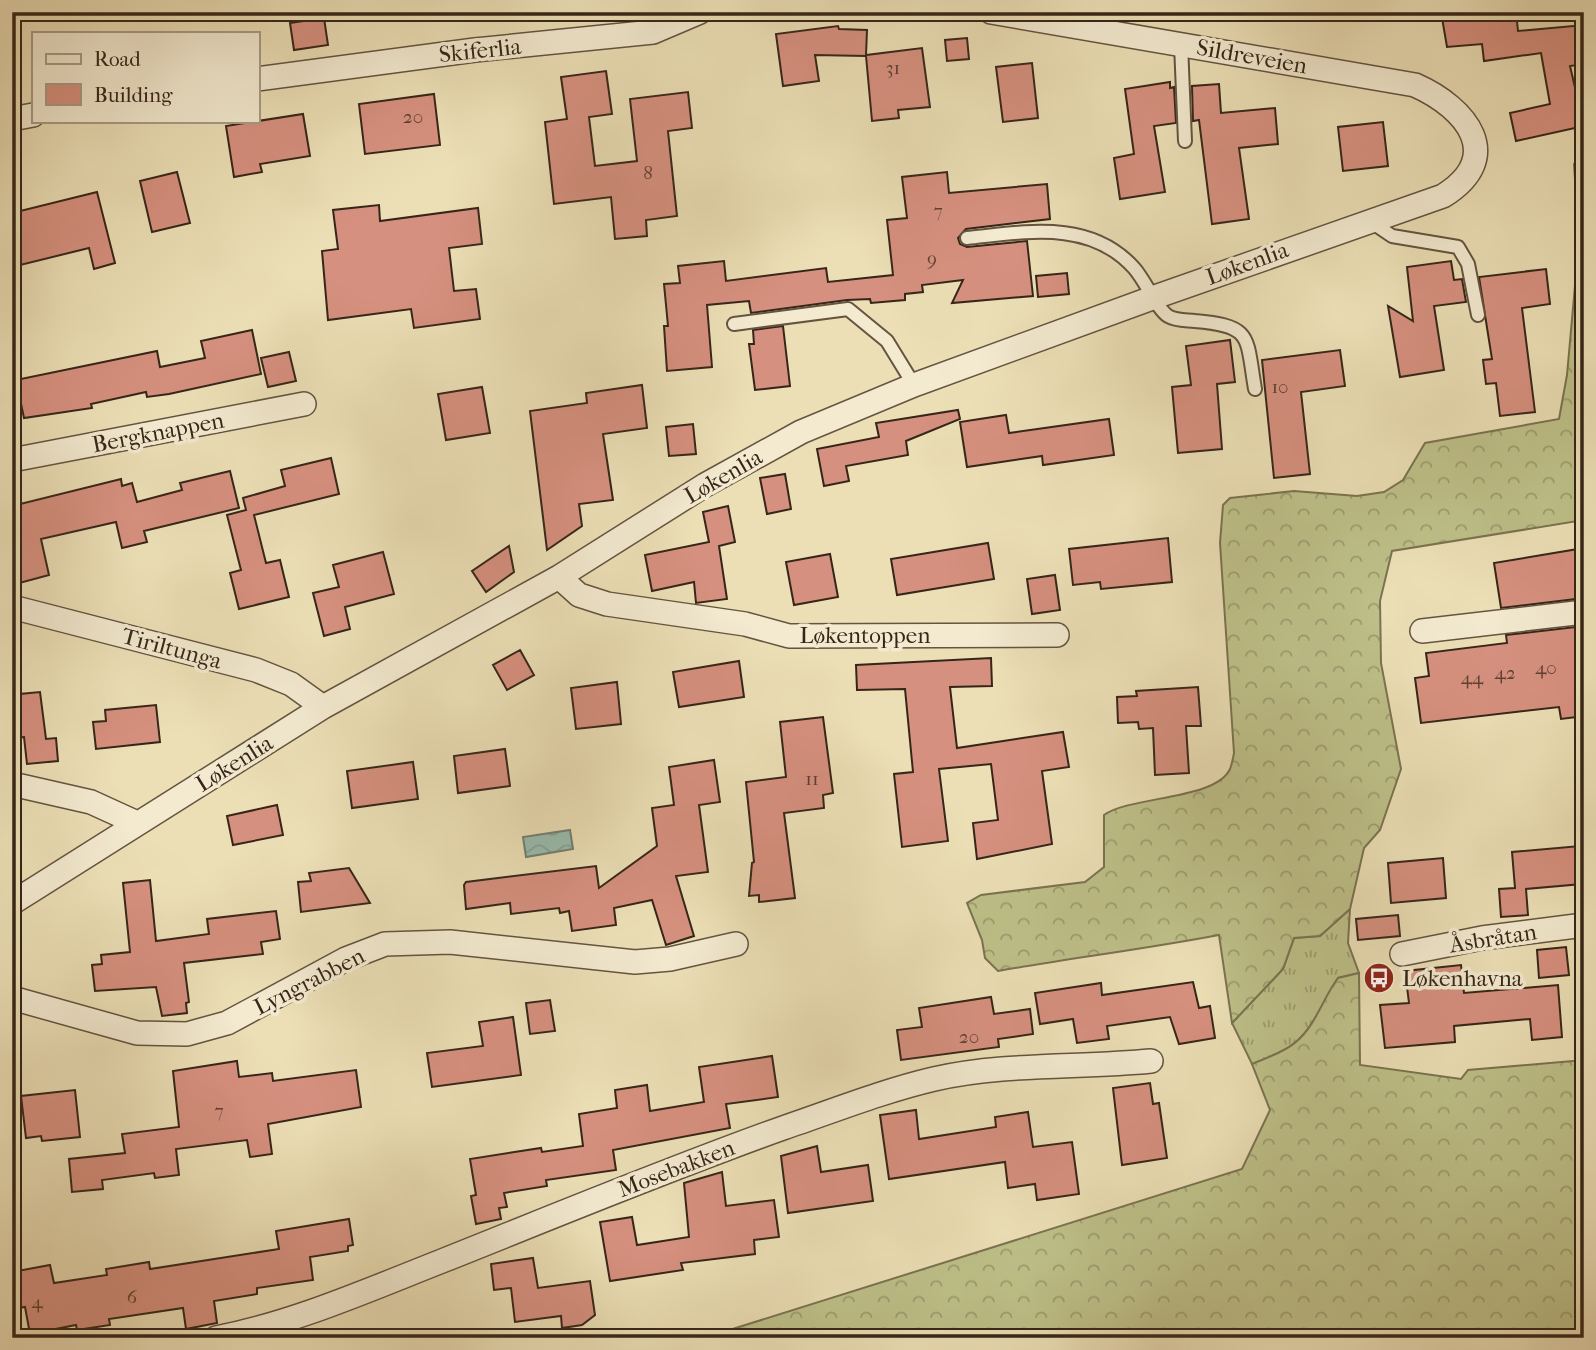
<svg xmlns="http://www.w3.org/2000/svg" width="1596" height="1350" font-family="'IM FELL French Canon',serif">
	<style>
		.grass { fill: url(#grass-tufts); stroke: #7a7351; stroke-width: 2 }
		.forest { fill: url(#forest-crowns); stroke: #7a7351; stroke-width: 2 }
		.water { fill: url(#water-waves); stroke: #718073; stroke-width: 2 }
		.building { fill: #d6907f; stroke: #362619; stroke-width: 2 }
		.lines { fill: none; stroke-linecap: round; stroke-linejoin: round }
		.service-casing { stroke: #645440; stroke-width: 16 }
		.minor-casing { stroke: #645440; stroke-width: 26 }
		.service { stroke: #f3ead0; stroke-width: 12 }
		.minor { stroke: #f3ead0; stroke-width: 23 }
		.labels { text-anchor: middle; stroke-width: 7; stroke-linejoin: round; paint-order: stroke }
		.number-label { font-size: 19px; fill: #5e4032 }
		.street-label { font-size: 23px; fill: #362619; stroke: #f3ead0 }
		.poi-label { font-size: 23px; fill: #362619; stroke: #f3ead0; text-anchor: start }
	</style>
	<defs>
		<pattern id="grass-tufts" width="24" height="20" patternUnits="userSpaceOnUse" patternTransform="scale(1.75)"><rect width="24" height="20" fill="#bec089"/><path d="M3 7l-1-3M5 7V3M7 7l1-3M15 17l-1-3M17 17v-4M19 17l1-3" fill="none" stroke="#9b9c6f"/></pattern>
		<pattern id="forest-crowns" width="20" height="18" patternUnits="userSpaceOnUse" patternTransform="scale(1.75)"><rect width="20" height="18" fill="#bec089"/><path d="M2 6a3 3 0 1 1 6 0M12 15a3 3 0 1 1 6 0" fill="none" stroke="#9b9c6f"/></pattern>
		<pattern id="water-waves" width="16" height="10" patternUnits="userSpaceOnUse" patternTransform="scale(1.75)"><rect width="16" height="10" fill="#99bcaf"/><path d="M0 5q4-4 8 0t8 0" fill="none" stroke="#84a196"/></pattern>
	</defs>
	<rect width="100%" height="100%" fill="#ecdfb6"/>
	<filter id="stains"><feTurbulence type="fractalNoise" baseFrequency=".00286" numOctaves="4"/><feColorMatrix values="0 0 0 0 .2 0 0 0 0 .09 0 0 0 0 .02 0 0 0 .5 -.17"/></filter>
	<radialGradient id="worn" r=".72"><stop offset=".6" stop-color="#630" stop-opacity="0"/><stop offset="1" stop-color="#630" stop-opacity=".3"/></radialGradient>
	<path class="grass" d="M1350,909l-2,34 11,30 -21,5c-15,21 -22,47 -42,64 -11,10 -30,16 -44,22l-20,-41 51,-54 11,-31 26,-2z"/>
	<path class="forest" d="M1584,151v369l-192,31 -12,50 1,62 20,106 -21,61 -16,18 -14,61 -30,27 -26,2 -11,31 -51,54 -13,-88c-74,14 -147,23 -221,36l-13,-13 -3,-18 -15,-37 14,-8 104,-13 19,-15v-52c26,-19 112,-15 126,-46 2,-5 3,-11 4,-16l-14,-210 3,-38 7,-7 64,-7 63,5 27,-4 19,-12 22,-37 134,-24 8,-44 12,-134 -5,-77z
		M1359,973l1,92 101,14 7,-9 116,-10v278h-880l538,-169 28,-59 -18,-46c14,-6 33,-12 44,-22 20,-17 27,-44 42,-64z"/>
	<path class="water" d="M570,830l3,19 -47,8 -3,-20z"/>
	<path class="building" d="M1441,12h75l2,19 66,-6v39l-14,2 14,60 -68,15 -6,-28 40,-9 -9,-51 -57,8 -2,-17 -35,3z
		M324,18l4,27 -34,5 -4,-27z
		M838,26l1,3 28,1 -1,25 56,-7 8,59 -32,3 1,8 -27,3 -6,-65 -51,-1 4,26 -36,5 -7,-52z
		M967,38l2,21 -22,2 -2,-21z
		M1032,63l6,55 -35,4 -7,-55z
		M606,71l6,43 -23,3 6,49 42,-5 -7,-62 58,-7 4,36 -24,3 9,85 -31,4 1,16 -32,3 -4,-42 -57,7 -9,-82 22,-3 -6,-42z
		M1170,82v6l4,-1 2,36 -22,3 11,66 -45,7 -6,-41 20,-4 -9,-65z
		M1219,84l2,29 54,-5 3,36 -39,4 10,71 -37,5 -13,-104 -6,1 -1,-35z
		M434,94l6,51 -75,9 -6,-50z
		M303,114l7,42 -50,8 2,8 -28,5 -8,-51z
		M1383,122l5,44 -45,5 -5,-44z
		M177,172l13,51 -38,9 -12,-51z
		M947,172l2,21 98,-9 3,35 -84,10 -8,9 2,6 7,3 60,-6 6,55 -81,7 11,-23 -41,5 1,7 -18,2v6l-34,3 -1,-4 -23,1 -96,13 -2,-12 -42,4 5,62 -45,4 -3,-45h4l-4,-42 16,-1 -2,-17 46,-5 2,20 100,-13 2,14 65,-7 -6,-55 20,-2 -5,-41z
		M97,192l18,71 -21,6 -5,-21 -77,19v-54z
		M379,205l1,16 98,-13 4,36 -33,4 5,43 22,-2 4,30 -66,9 -3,-19 -83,11 -6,-69 16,-2 -5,-39z
		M1451,261l3,19 8,-1 4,23 -32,4 10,64 -44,7 -12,-71 25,15 -6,-54z
		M1546,269l4,35 -28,4 13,104 -35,4 -4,-33 -10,1 -3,-24 9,-1 -13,-82z
		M1067,273l2,21 -31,3 -2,-21z
		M783,326l7,60 -35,4 -6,-46h5l-1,-14z
		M252,330l9,44 -92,20 -22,3 -1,-5 -55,12 1,4 -68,10 -8,-38 141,-29 3,16 45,-9 -4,-17z
		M1230,340l5,42 -18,2 5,65 -44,4 -6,-66 19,-2 -5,-39z
		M1340,350l5,36 -44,6 9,82 -36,4 -12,-118z
		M289,352l7,29 -28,6 -7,-29z
		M642,385l5,43 -44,6 10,66 -34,4 3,22 -35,24 -17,-139 57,-8 -1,-10z
		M482,387l8,46 -44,7 -8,-46z
		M958,410l2,9 -54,22 2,14 -62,11 3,15 -25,5 -7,-37 62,-12 -3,-14z
		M1006,415l3,18 100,-14 5,36 -71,10 -1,-9 -75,11 -7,-45z
		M693,424l3,30 -27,2 -3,-29z
		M331,458l8,36 -85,21 12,48 14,-3 9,37 -50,12 -9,-36 11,-3 -14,-55 19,-5 -3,-12 42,-12 -4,-16z
		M230,471l9,37 -95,23 3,11 -25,6 -6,-26 -75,17 8,36 -37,10v-79l109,-27 1,7 10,-3 5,19 45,-12 -2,-7z
		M785,474l6,35 -24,5 -7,-36z
		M728,506l7,36 -16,4 8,53 -31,4 -2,-21 -42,9 -7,-36 64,-13 -6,-30z
		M1168,538l4,44 -71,7 -1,-7 -27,3 -4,-36z
		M988,543l6,36 -97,16 -6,-36z
		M509,546l5,26 -28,20 -14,-21z
		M1584,548v50l-83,10 -7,-45z
		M383,552l11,42 -49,13 5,22 -26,7 -11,-43 26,-6 -6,-22z
		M830,554l8,43 -44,8 -8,-43z
		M1055,575l5,35 -28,4 -5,-35z
		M1584,626v90l-23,3 -2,-12 -138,16 -6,-45 14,-2 -3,-23 81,-10 -1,-8z
		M520,650l14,25 -27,15 -14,-25z
		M991,658l1,28 -42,1 7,61 106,-16 6,35 -27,4 10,73 -75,15 -4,-36 25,-3 -7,-56 -52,5 9,72 -46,6 -8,-73 19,-2 -8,-83 -48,1 -1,-25z
		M739,661l5,36 -65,10 -6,-35z
		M617,682l4,42 -45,5 -5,-41z
		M1198,687l3,39h-15l3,47 -34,2 -2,-47 -14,1 -1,-7 -20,1 -1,-26 20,-1 -1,-5z
		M40,692l6,47 10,-1 2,23 -31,3 -3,-27 -12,1v-38l9,-1 -1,-5z
		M156,705l4,37 -64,7 -3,-27 13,-1 -1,-11z
		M823,717l10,76 -10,2 1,13 -40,5 11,85 -36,4v-7l-10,1 3,-33 2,-1 -8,-80 40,-5 -6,-55z
		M505,749l5,37 -52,7 -4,-37z
		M714,760l6,42 -21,3 9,67 -32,4 18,60 -28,9 -14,-45 -38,8 2,17 -44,6 -3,-20 -9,2 -1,-5 -48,6 -1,-11 -44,6 -2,-24 2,-3 130,-16 3,22 58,-42 -5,-38 22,-3 -5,-38z
		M413,762l5,37 -66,9 -5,-37z
		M277,805l6,30 -50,10 -6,-29z
		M1580,846l2,38 -56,5 2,26 -27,2 -2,-28 16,-1 -3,-36z
		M1443,858l3,40 -55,5 -3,-40z
		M349,868l21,35 -69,9 -3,-30 13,-1 -2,-8z
		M150,880l6,61 53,-7 -2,-15 69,-8 4,28 -19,3 2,12 -79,9 5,39 -3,1 1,10 -25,3 -6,-29 -61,4 -3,-26 10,-1 -1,-9 29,-3 -7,-69z
		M1398,915l2,21 -42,4 -2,-21z
		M1566,947l3,28 -30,3 -2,-28z
		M1461,965l3,28 94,-8 4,52 -30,3 -2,-21 -76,7 1,16 -70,6 -5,-43 29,-2 -4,-32z
		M1193,982l6,26 11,-2 5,32 -36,6 -9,-27 -63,9 2,13 -32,4 -4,-24 -33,5 -5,-31 66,-10 1,12z
		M991,997l3,17 36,-5 3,25 -35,5 1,8 -98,13 -4,-30 25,-3 -3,-19z
		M550,1000l5,31 -25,3 -4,-31z
		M513,1017l8,58 -89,12 -5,-34 56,-7 -4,-24z
		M772,1056l6,41 -52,7 4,24 -117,22 3,20 -70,10 1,6 -43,7 3,14 -8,1 2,11 -25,5 -5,-28 5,-1 -6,-36 71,-11 1,4 41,-6 -4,-32 38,-6 -2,-18 32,-5 3,26 54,-9 -5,-35z
		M237,1061l2,16 33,-4 1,8 83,-11 5,37 -93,17 4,30 -22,3 -3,-17 -71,9 3,26 -24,3 -1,-5 -52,7 1,9 -31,3 -3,-33 56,-6 -3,-19 57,-7 -6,-56z
		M1150,1083l3,21 6,-1 8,55 -45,7 -9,-77z
		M75,1090l5,47 -38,4 -1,-5 -15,2 -5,-42z
		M916,1110l3,29 77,-12 -1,-10 33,-5 5,35 39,-5 7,52 -42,6 -2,-16 -27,4 -3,-26 -116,17 -9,-64z
		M817,1146l4,26 47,-7 5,36 -85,12 -7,-57z
		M722,1172l4,34 48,-6 5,37 -25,3 1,14 -74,9 2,7 -73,11 -10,-59 32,-5 5,28 52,-8 -5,-54z
		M349,1219l4,26 -5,1v5l-38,6 3,23 -56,8v6l-43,7 3,22 -31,6 -3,-21 -74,11 1,6 -33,5 -1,-5 -46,9 -5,-27 -13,2v-37l38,-7 4,18 53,-8 -1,-6 43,-7 1,7 129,-20 -3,-18z
		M533,1258l5,30 52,-7 5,34 -13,10 -20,3 -1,-12 -46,6 -4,-34 -17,2 -3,-26z"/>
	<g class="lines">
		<g class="service-casing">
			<path id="service" d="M1181,44l4,97
				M1370,221l22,15 66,11 10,17 10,51
				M967,238c59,-6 123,-19 167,30 11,12 23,41 34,48 8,5 18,4 27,5 58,5 51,15 60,68
				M734,324l114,-15 39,32 27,44"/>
		</g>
		<g class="minor-casing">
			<path id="minor" d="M257,79l218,-29 178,-18 47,-20
				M12,119l21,-4
				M12,460l292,-56
				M559,577l20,18 28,9 138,20 44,12 268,-1
				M12,607l244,63 35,14 32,23
				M1422,631l162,-19
				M12,784l79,18 46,21
				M12,903l311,-196 236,-130 146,-92 96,-53 113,-47 241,-88 288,-101c63,-39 24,-88 -28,-111l-424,-73
				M1402,954l80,-16 102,-13
				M12,998l125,35 50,1 40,-11 119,-64 39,-15 65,-2 185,20 35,-3 66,-15
				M216,1338c78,-15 152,-48 226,-77 113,-45 226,-92 341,-133 50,-17 100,-37 151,-49 70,-16 145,-11 217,-18"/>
		</g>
		<use href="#service" class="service"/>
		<use href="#minor" class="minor"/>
	</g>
	<defs>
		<g id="bus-disc" transform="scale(1.575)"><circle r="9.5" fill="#8f2418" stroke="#f3ead0"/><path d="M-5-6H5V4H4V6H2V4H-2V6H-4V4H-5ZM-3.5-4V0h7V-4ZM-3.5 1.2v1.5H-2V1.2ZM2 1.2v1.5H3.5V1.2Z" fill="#fff"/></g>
	</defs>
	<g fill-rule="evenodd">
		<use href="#bus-disc" x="1379" y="978"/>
	</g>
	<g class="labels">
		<g class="number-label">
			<text x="893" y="74">31</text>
			<text x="413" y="123">20</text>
			<text x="648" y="179">8</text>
			<text x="938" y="217">7</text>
			<text x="932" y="265">9</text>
			<text x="1280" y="393">10</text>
			<text x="1546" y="674">40</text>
			<text x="1505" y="679">42</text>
			<text x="1472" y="684">44</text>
			<text x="812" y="785">11</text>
			<text x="969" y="1043">20</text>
			<text x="219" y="1117">7</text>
			<text x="132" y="1303">6</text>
			<text x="37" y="1308">4</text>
		</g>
		<g class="street-label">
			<text transform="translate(480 50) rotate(-6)" y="8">Skiferlia</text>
			<text transform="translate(1252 56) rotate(10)" y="8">Sildreveien</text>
			<text transform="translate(1247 263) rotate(-20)" y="8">Løkenlia</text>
			<text transform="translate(158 432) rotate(-11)" y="8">Bergknappen</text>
			<text transform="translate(723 476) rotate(-30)" y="8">Løkenlia</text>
			<text x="865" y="643">Løkentoppen</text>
			<text transform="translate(172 648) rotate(15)" y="8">Tiriltunga</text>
			<text transform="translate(234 763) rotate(-32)" y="8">Løkenlia</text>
			<text transform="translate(1493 938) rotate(-9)" y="8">Åsbråtan</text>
			<text transform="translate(309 981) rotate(-27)" y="8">Lyngrabben</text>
			<text transform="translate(676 1168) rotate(-21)" y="8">Mosebakken</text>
		</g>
		<g class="poi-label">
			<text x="1402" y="986">Løkenhavna</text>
		</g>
	</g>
	<rect width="1596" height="1350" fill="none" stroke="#ecdfb6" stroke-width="42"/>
	<rect x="14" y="14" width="1568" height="1322" fill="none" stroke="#362619" stroke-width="3.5"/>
	<rect x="21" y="21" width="1554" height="1308" fill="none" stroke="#362619" stroke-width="2"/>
	<rect x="32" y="32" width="228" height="91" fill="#f3ead0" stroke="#a79c87" stroke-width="2"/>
	<rect x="46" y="54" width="35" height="10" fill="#f3ead0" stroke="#a79c87" stroke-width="2"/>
	<text x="94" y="66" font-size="21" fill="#362619">Road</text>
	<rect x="46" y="84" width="35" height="21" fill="#d6907f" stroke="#a79c87" stroke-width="2"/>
	<text x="94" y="102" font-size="21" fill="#362619">Building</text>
	<rect width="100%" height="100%" filter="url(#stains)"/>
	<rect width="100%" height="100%" fill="url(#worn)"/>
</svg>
